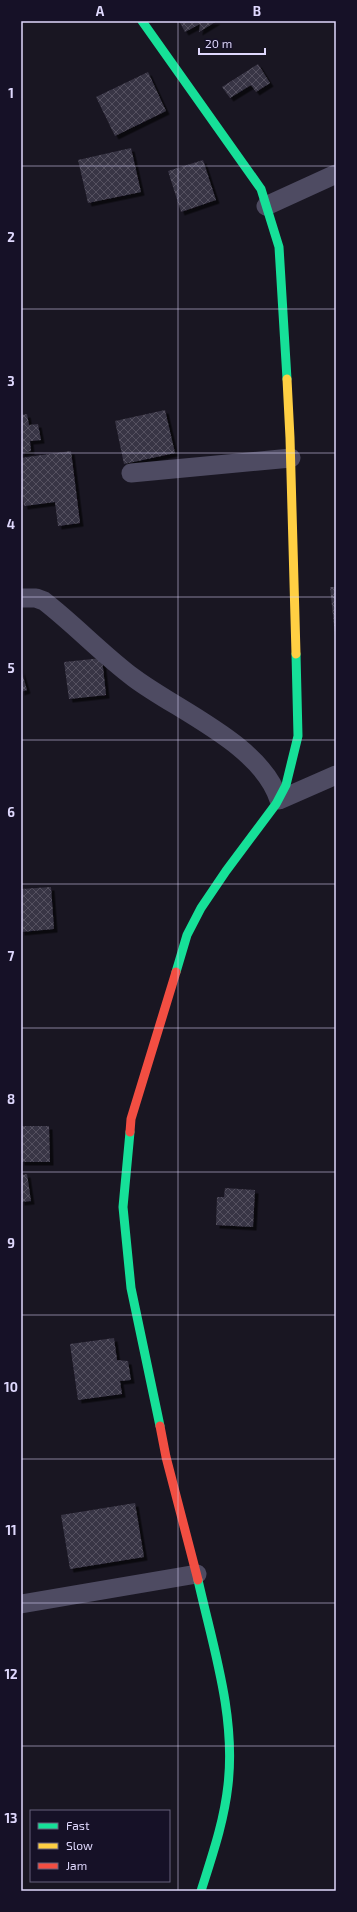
<svg xmlns="http://www.w3.org/2000/svg" width="357" height="1912" font-family="'Exo 2',sans-serif">
	<style>
		.building { fill: url(#building-cross-hatch); filter: url(#shadow) }
		.lines { fill: none; stroke-linecap: round; stroke-linejoin: round }
		.street { stroke: #4e4b62; stroke-width: 19 }
		.fast { stroke: #16e098; stroke-width: 9 }
		.slow { stroke: #ffcf43; stroke-width: 9 }
		.jam { stroke: #f24e42; stroke-width: 9 }
		.grid { fill: none; stroke: #dfd8fd; stroke-width: 1; stroke-opacity: 0.55 }
		.neatline { fill: none; stroke: #dfd8fd; stroke-width: 1.5 }
		.grid-label { font-size: 13px; text-anchor: middle; font-weight: bold; fill: #dfd8fd }
	</style>
	<defs>
		<pattern id="building-cross-hatch" width="8" height="8" patternUnits="userSpaceOnUse"><rect width="8" height="8" fill="#383444"/><path d="M0 0l8 8M0 8l8-8" fill="none" stroke="#545160"/></pattern>
		<filter id="shadow"><feDropShadow dx="3.5" dy="3.5" stdDeviation="0" flood-color="#0009"/></filter>
	</defs>
	<rect width="100%" height="100%" fill="#191622"/>
	<path class="building" d="M179,21h38l-18,11 1,-8 -15,8z
		M258,64l12,19 -14,9 -5,-7 -21,13 -8,-11z
		M148,72l18,39 -51,25 -19,-39z
		M131,148l10,44 -53,11 -10,-43z
		M203,160l13,40 -35,12 -13,-41z
		M165,410l10,43 -51,11 -9,-43z
		M27,414l2,11 9,-1 3,16 -11,1 1,10 -10,2v-38z
		M71,451l9,72 -22,3 -3,-24 -31,4 -3,-24v-24z
		M330,587h6v48h-1z
		M102,658l4,37 -37,4 -5,-37z
		M21,670l6,20 -6,2z
		M51,887l3,42 -33,3v-43z
		M21,1126h28l1,36h-29z
		M27,1174l4,27 -10,1v-27z
		M225,1188l30,2 -2,37 -37,-2 1,-28h7z
		M114,1338l3,22 11,1 3,19 -11,1 2,13 -44,6 -8,-56z
		M135,1503l9,54 -74,12 -9,-54z"/>
	<g class="lines">
		<path class="street" d="M266,206l70,-32
			M131,473l160,-15
			M21,598h15l8,3c31,24 59,54 90,77 44,33 128,67 145,122l57,-25
			M21,1604l176,-30"/>
		<path class="fast" d="M142,21l119,168 18,58 8,132
			M176,972l11,-37 14,-27 25,-37 50,-67 10,-19 12,-49 -2,-82
			M130,1132l-7,75 8,81 29,138
			M198,1580c15,67 38,136 30,205 -4,37 -16,71 -27,106"/>
		<path class="slow" d="M287,379l3,59 6,216"/>
		<path class="jam" d="M130,1132l1,-13 45,-147
			M160,1426l6,31 32,123"/>
	</g>
	<path class="grid" d="M178,21v1870M21,166h315M21,309h315M21,453h315M21,597h315M21,740h315M21,884h315M21,1028h315M21,1172h315M21,1315h315M21,1459h315M21,1603h315M21,1746h315"/>
	<rect width="357" height="1912" fill="none" stroke="#161127" stroke-width="44"/>
	<rect x="30" y="1810" width="140" height="72" fill="#161127" stroke="#66617d"/>
	<rect x="38" y="1823" width="20" height="6" fill="#16e098" stroke="#66617d"/>
	<text x="66" y="1830" font-size="12" fill="#dfd8fd">Fast</text>
	<rect x="38" y="1843" width="20" height="6" fill="#ffcf43" stroke="#66617d"/>
	<text x="66" y="1850" font-size="12" fill="#dfd8fd">Slow</text>
	<rect x="38" y="1863" width="20" height="6" fill="#f24e42" stroke="#66617d"/>
	<text x="66" y="1870" font-size="12" fill="#dfd8fd">Jam</text>
	<path d="M199 48v6h66v-6" fill="none" stroke="#dfd8fd" stroke-width="2"/>
	<text x="205" y="48" font-size="12" fill="#dfd8fd" stroke="#161127" stroke-width="3" paint-order="stroke">20 m</text>
	<rect x="22" y="22" width="313" height="1868" class="neatline"/>
	<g class="grid-label">
		<text x="100" y="16">A</text>
		<text x="257" y="16">B</text>
		<text x="11" y="98">1</text>
		<text x="11" y="242">2</text>
		<text x="11" y="386">3</text>
		<text x="11" y="529">4</text>
		<text x="11" y="673">5</text>
		<text x="11" y="817">6</text>
		<text x="11" y="961">7</text>
		<text x="11" y="1104">8</text>
		<text x="11" y="1248">9</text>
		<text x="11" y="1392">10</text>
		<text x="11" y="1535">11</text>
		<text x="11" y="1679">12</text>
		<text x="11" y="1823">13</text>
	</g>
</svg>
